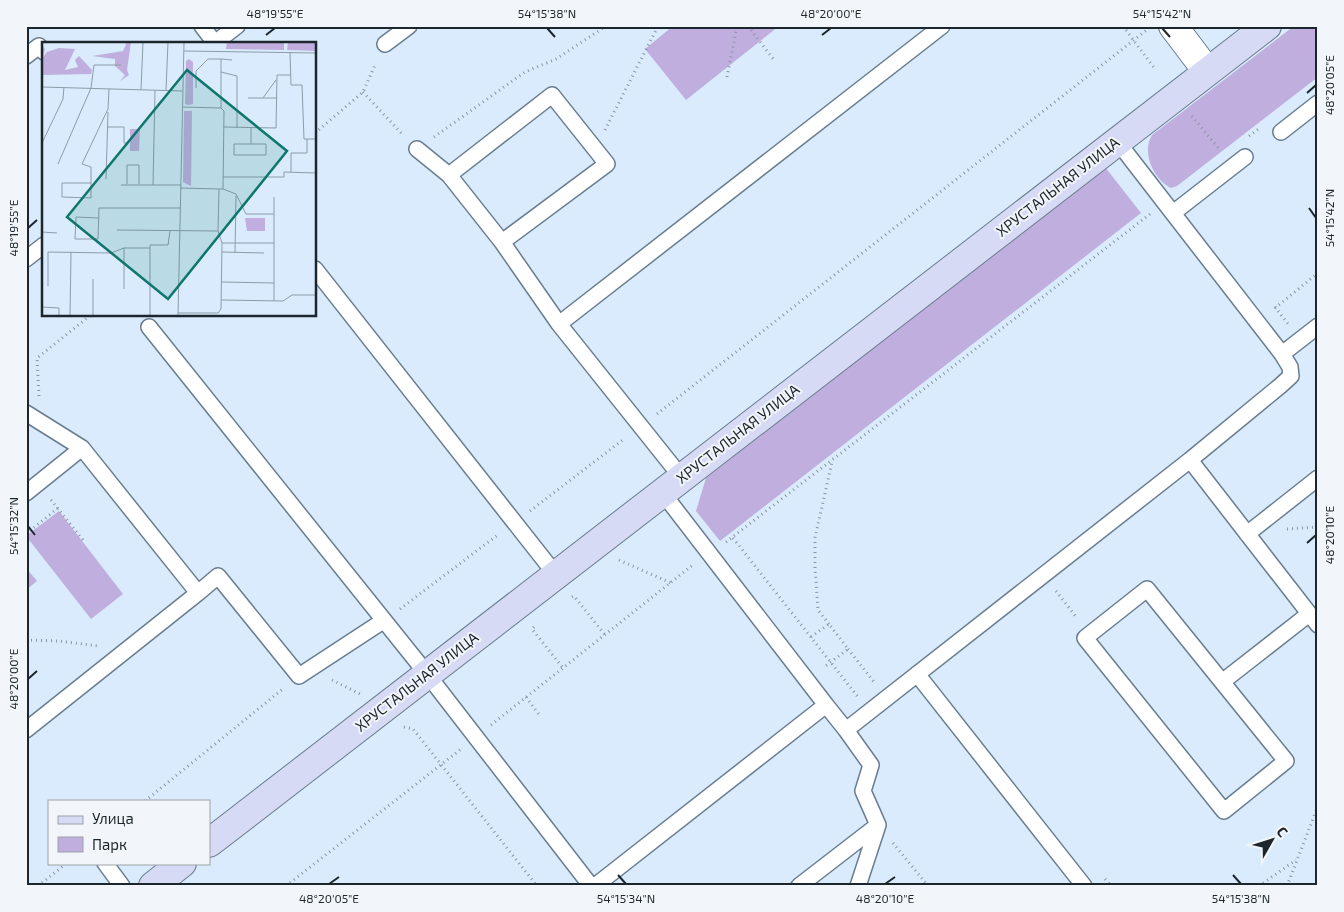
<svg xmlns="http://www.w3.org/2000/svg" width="1344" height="912" font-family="'Exo 2',sans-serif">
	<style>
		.green { fill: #c0afde }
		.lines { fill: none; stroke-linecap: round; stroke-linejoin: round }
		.lane-casing { stroke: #697d90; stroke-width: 18 }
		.street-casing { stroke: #697d90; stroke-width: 30 }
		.secondary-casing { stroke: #697d90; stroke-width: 30 }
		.path { stroke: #8997a4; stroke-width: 3; stroke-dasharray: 1 4; stroke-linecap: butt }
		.lane { stroke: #fff; stroke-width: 15 }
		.street { stroke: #fff; stroke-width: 28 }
		.secondary { stroke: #d6daf4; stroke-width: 28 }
		.ticks { fill: none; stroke: #1d252d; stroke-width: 2 }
		.labels { text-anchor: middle; stroke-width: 4; stroke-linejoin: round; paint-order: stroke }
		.street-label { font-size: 15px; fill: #1d252d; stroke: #f2f6fa }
		.inset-road { fill: none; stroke: #8e9ca9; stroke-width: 1 }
		.view { fill: #0f766e; fill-opacity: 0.15; stroke: #0f766e; stroke-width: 2.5 }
		.inset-edge { fill: none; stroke: #1d252d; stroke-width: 2.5 }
		.neatline { fill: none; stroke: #1d252d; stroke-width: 2 }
		.ticks-label { font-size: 12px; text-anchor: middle; fill: #1d252d }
	</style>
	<rect width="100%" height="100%" fill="#d9ebfc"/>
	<path class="green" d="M673,26h106l-93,74 -41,-51z
		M1294,26h24v51l-141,109 -6,2c-17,-8 -30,-36 -19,-53z
		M1105,167l36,46 -421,328 -24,-30 10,-33z
		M59,511l64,83 -32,25 -65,-83z
		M26,568l11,13 -11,9z"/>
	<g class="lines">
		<g class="lane-casing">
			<path id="lane" d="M202,26l13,17 22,-17
				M385,44l24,-18
				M26,56l13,-10 5,6
				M1281,132l37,-29
				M1117,141l165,213 36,-28
				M417,149l32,26 53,67 57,82 123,154
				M449,175l103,-80 55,69 -105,78
				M1173,213l72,-56
				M26,259l18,-14
				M315,269l241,306
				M559,324l383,-298
				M149,327l278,347 164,212
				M26,413l56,35 116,145 20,-17 81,100 84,-55
				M1190,460l128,165
				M26,493l56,-45
				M1247,534l71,-56
				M1147,589l139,172 -62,50 -139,-173z
				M917,674l167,212
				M1222,682l87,-68
				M826,705l20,25 344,-270 90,-74 11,-10 -1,-9 -8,-13
				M26,730l172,-137
				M846,730l25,35 -8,26 15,34 -20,61
				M105,863l17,23
				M595,886l231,-181 -164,-213
				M799,886l79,-61"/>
		</g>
		<g class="street-casing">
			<path id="street" d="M1173,26l34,45"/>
		</g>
		<g class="secondary-casing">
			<path id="secondary" d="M209,843l1058,-817
				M153,886l29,-23"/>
		</g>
		<path class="path" d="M748,26l26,34
			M1123,26l32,43
			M95,44v-1
			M727,77l10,-51
			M363,92l40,43
			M1192,116l28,34
			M605,130l53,-104
			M315,133l48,-41 13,-29
			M1249,136l11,-8
			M434,137l91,-65 31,-13 50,-33
			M1275,307l13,17
			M1275,308l43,-35
			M39,396l-2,-38 54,-43
			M657,414l491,-385
			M51,500l32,40
			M530,511l94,-72
			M1287,529l31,-2
			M26,534l32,-26
			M733,538l125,159
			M726,542l424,-328
			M619,560l52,23
			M1056,591l21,27
			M572,597l2,-1 31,39
			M400,609l99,-75
			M829,624l-11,-14 -3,-42v-30l17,-76
			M534,627l-2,2 31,39
			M811,637l18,-13 19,25 -25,19
			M26,640l33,1 39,5
			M848,649l26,33
			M332,680l28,14
			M526,697l14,19
			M491,725l203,-161
			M404,727l9,2 124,157
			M145,801l139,-113
			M893,843l35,43
			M1105,879l6,7
			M38,886l29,-23
			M286,886l175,-137
			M1259,886l37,-26
			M1287,886l31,-80"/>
		<use href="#lane" class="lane"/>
		<use href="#street" class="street"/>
		<use href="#secondary" class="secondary"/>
	</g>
	<path class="ticks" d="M547,28l8,9M1162,28l8,9M266,35l9,-7M822,35l9,-7M1307,93l9,-8M1309,208l7,10M28,228l9,-8M28,526l7,9M1307,543l9,-8M28,679l9,-8M618,875l8,9M1233,875l8,9M329,884l10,-7M885,884l10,-7"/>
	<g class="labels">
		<g class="street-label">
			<text transform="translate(1058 187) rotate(-38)" y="5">ХРУСТАЛЬНАЯ УЛИЦА</text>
			<text transform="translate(738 434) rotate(-38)" y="5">ХРУСТАЛЬНАЯ УЛИЦА</text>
			<text transform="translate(417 682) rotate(-38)" y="5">ХРУСТАЛЬНАЯ УЛИЦА</text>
		</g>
	</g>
	<g transform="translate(42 42)">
		<rect width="274" height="274" fill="#d9ebfc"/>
		<path d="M85,0h4l-4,28 2,5 -9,6 5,-6 -10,-9v-7l-23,-3 31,-5zM185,0h57v8l-58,-1zM246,0h28v9l-29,-1zM0,3l3,4 -2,8 4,-5 12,-4 16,1 -10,21 13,-3 -3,-7 4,-4 13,14 -1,4 -49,1zM147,17l4,3v42l-5,1 -3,-1 1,-43zM142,69h8l-1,75 -8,-4zM88,87h10l-1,22h-9zM203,176h20v13h-18z" fill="#c0afde"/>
		<path class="inset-road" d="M142,9l132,2M248,10l1,33h11l2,54h12M179,30l16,4v52M0,45l141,4M154,46v-17l12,-12h13M99,48l2,-48M124,48l2,-48M206,56h29M221,56l13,-18M140,65l39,1v-49l11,1M66,85h16v16h3M182,85l52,1 1,-53h13M0,101l21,-44 1,-12M192,102h32v11h-32zM209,102v-16M16,122l33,-76 3,-23h27M249,130v-19h16v-14M181,135h61v-5l32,1M64,137l2,-67M20,141h29v15l-29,-1zM49,141v-16l-9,-3 26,-55 1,-20M85,142v-19h12v19M79,143h60M111,143l2,-95M177,147h4l1,-78 -3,-3M181,147l13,5 10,20h28M56,176l-22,-1 -1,22h23l1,-31h81M75,188l101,1 1,-42 -39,-1M0,190l15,1M180,201h52M180,210l42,1M193,211l1,-57M180,240l52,1M6,244v-34l63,1 13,-5h26v-3h18l2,-14M82,247v-41M179,258l62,1 9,-6h24M232,259v-104M0,265l17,1v8M136,271h40l3,-4 1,-66 -4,-12M28,274l1,-64M51,274v-37M108,274v-68M136,274l6,-274"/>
		<path class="view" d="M145,28l100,81 -119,148 -101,-82z"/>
		<rect width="274" height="274" class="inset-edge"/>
	</g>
	<rect width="1344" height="912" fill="none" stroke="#f2f6fa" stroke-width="55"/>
	<rect x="48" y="800" width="162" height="65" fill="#f2f6fa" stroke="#9da2a8"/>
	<rect x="58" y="816" width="25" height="8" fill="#d6daf4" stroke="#9da2a8"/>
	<text x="92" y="824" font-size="15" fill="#1d252d">Улица</text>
	<rect x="58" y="837" width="25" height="15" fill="#c0afde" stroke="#9da2a8"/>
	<text x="92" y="850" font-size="15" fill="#1d252d">Парк</text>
	<g transform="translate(1272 840) rotate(51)" stroke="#f2f6fa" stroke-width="4" paint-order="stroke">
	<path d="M0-4L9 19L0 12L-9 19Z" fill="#1d252d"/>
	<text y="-8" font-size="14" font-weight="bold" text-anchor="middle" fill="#1d252d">С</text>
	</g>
	<rect x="28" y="28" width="1288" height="856" class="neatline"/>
	<g class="ticks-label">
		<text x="275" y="18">48°19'55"E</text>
		<text x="547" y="18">54°15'38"N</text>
		<text x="831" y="18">48°20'00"E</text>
		<text x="1162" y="18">54°15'42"N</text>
		<text transform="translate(1330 85) rotate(-90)" y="4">48°20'05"E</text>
		<text transform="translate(1330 218) rotate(-90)" y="4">54°15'42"N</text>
		<text transform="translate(14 228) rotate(-90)" y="4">48°19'55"E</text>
		<text transform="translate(14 526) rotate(-90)" y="4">54°15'32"N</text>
		<text transform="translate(1330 535) rotate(-90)" y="4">48°20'10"E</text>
		<text transform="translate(14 679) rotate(-90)" y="4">48°20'00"E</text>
		<text x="329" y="903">48°20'05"E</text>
		<text x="626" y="903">54°15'34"N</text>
		<text x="885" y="903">48°20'10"E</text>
		<text x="1241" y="903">54°15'38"N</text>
	</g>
</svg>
